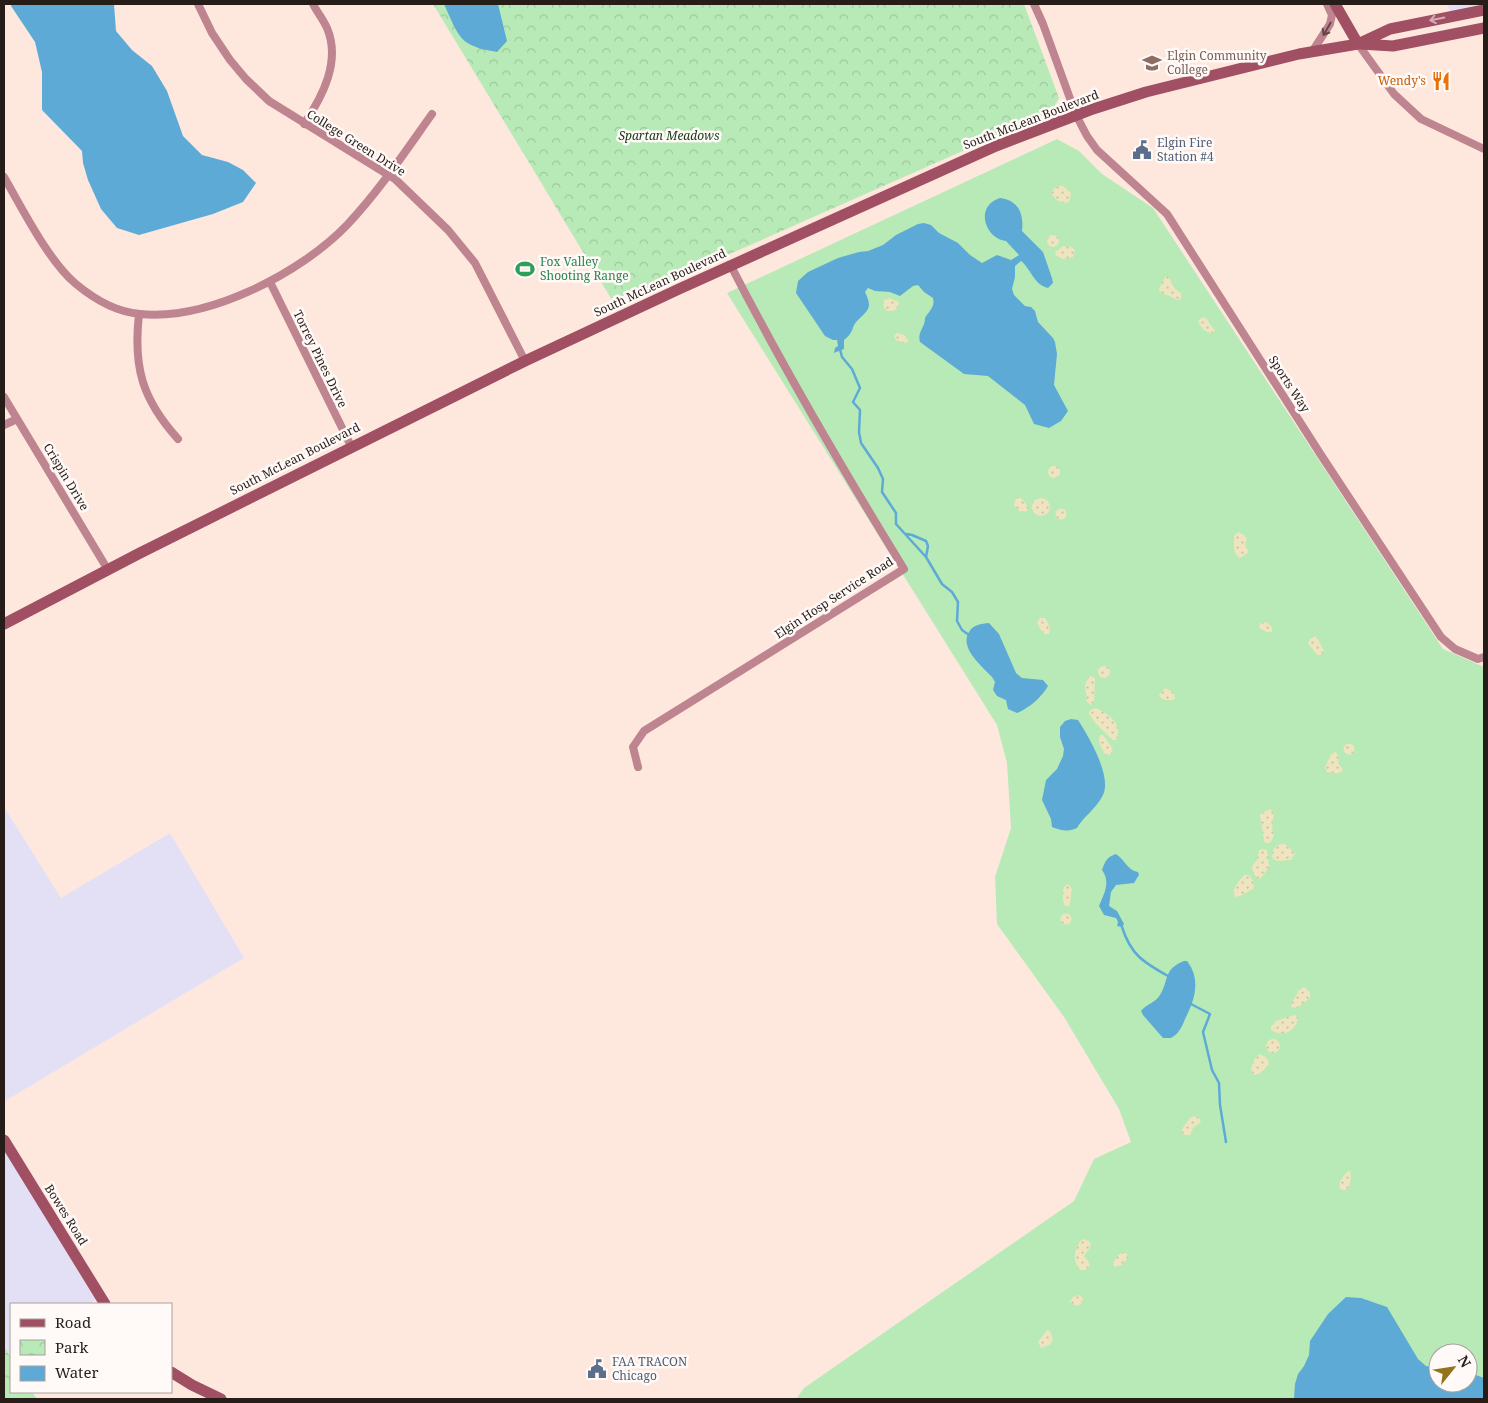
<svg xmlns="http://www.w3.org/2000/svg" width="1488" height="1403" font-family="'Noto Serif',serif">
	<style>
		.industrial { fill: #e3e0f6 }
		.grass { fill: #b8eab7; fill-rule: evenodd }
		.sand { fill: url(#sand-dots) }
		.park { fill: url(#park-crowns) }
		.water { fill: #5eaad6 }
		.lines { fill: none; stroke-linecap: round; stroke-linejoin: round }
		.stream { stroke: #5eaad6; stroke-width: 2.5 }
		.street { stroke: #be8490; stroke-width: 8 }
		.secondary { stroke: #a15064; stroke-width: 11 }
		.oneway { stroke: #d5adb5 }
		.oneway2 { stroke: #634648 }
		.labels { text-anchor: middle; stroke-width: 5; stroke-linejoin: round; paint-order: stroke }
		.education-label { font-size: 12px; fill: #785e54; stroke: #fff9f7; text-anchor: start }
		.food-label { font-size: 12px; fill: #c56008; stroke: #fff9f7; text-anchor: end }
		.street-label { font-size: 12px; fill: #261c18; stroke: #fff9f7 }
		.park-label { font-size: 12px; font-style: italic; fill: #113913; stroke: #fff9f7 }
		.service-label { font-size: 12px; fill: #4e5e75; stroke: #fff9f7; text-anchor: start }
		.leisure-label { font-size: 12px; fill: #27864d; stroke: #fff9f7; text-anchor: start }
	</style>
	<defs>
		<pattern id="sand-dots" width="8" height="8" patternUnits="userSpaceOnUse" patternTransform="scale(1.25)"><rect width="8" height="8" fill="#eee4bf"/><path d="M2 2h.1M6 6h.1" fill="none" stroke="#ccc3a3" stroke-width="1.8" stroke-linecap="round"/></pattern>
		<pattern id="park-crowns" width="20" height="18" patternUnits="userSpaceOnUse" patternTransform="scale(1.25)"><rect width="20" height="18" fill="#b8eab7"/><path d="M2 6a3 3 0 1 1 6 0M12 15a3 3 0 1 1 6 0" fill="none" stroke="#9ec89d"/></pattern>
	</defs>
	<rect width="100%" height="100%" fill="#fee8de"/>
	<path class="industrial" d="M1446,4h38v2l-32,7z
		M4,807l57,91 109,-65 74,125 -239,143z
		M4,1148l92,152 -8,4h-77v48l-3,2 -4,-8z"/>
	<path class="grass" d="M1057,139l22,12 23,23 51,34 290,441 39,17 2,-1v734h-688l8,-11 270,-187 20,-42 37,-17 -12,-33 -55,-92 -67,-93 -2,-47 16,-49 -4,-65 -10,-38 -270,-432zM1438,1353h30v30h-30z"/>
	<path class="sand" d="M1057,186h6l8,7 -1,7 -3,3c-7,-1 -13,-3 -16,-11z
		M1047 241a6 6 0 1 1 12 0a6 6 0 1 1-12 0Z
		M1063,246l9,1 3,3 -2,7 -10,2 -7,-3 -1,-4z
		M1168,276l7,13 6,4v6l-3,1 -18,-8 -1,-3 6,-12z
		M889,298l10,4 -2,7 -4,2h-5l-4,-3 -1,-7z
		M1202,317l4,1 9,13 -2,2c-8,0 -12,-5 -15,-12z
		M897,333l7,2 4,4v3l-4,1 -8,-3 -2,-4z
		M1048 472a6 6 0 1 1 12 0a6 6 0 1 1-12 0Z
		M1019,497l4,3 5,7v3l-3,2 -6,-1 -5,-6 2,-7z
		M1032 507a9 9 0 1 1 18 0a9 9 0 1 1-18 0Z
		M1055.5 514a5.5 5.5 0 1 1 11 0a5.5 5.5 0 1 1-11 0Z
		M1238,532l6,3 3,4 -2,6 4,7 -7,5 -3,1 -5,-7v-15z
		M1040,618h5l5,9 -1,7h-4l-5,-5 -3,-7z
		M1266,622l6,5v5h-5l-8,-4 1,-5z
		M1316,636l2,3 6,12 -4,4h-3l-9,-12 2,-4z
		M1098 672a6 6 0 1 1 12 0a6 6 0 1 1-12 0Z
		M1091,676l4,2 -1,24 -3,3 -4,-3 -2,-16 3,-9z
		M1165,688l8,4 2,6 -2,2c-6,1 -12,0 -14,-5z
		M1096,708c13,7 26,14 21,32h-4c-8,-8 -19,-16 -24,-27l1,-3z
		M1100,735h3l10,14 -3,6 -5,-1c-3,-6 -8,-12 -5,-19z
		M1343.5 749a5.5 5.5 0 1 1 11 0a5.5 5.5 0 1 1-11 0Z
		M1335,751l4,6 -1,6 5,7c-4,5 -10,3 -16,2l-2,-5 6,-12z
		M1270,809l4,4 -2,13 2,10 -4,7h-4l-2,-2 -4,-27z
		M1282,844h3l10,9 -4,7 -13,1 -5,-2c-3,-7 2,-14 9,-15z
		M1261,849l6,1 2,17 -8,11 -3,1 -5,-6 -1,-7 5,-6 2,-9z
		M1244,875h5c4,5 6,8 4,14l-15,8h-3c-4,-8 4,-16 9,-22z
		M1068,884l4,5 -2,15 -2,3 -5,-3v-14l2,-4z
		M1060.5 919a5.5 5.5 0 1 1 11 0a5.5 5.5 0 1 1-11 0Z
		M1304,987l6,5v6l-13,10 -6,-1c0,-7 6,-10 7,-16z
		M1294,1015l4,2c-1,14 -15,21 -27,13v-3l5,-6z
		M1266 1046a7 7 0 1 1 14 0a7 7 0 1 1-14 0Z
		M1260,1054l7,4 2,6 -8,9 -7,2 -3,-4c1,-6 3,-14 9,-17z
		M1194,1116l5,2 2,4 -8,6 -3,7h-5l-3,-2v-4l8,-11z
		M1348,1171h2c2,4 0,14 -2,18l-5,1 -3,-1c-2,-8 3,-12 8,-18z
		M1085,1239l5,3c2,8 -4,9 -6,14l4,5 2,4 -5,5h-5c-8,-10 -6,-18 0,-29z
		M1123,1252l4,2 1,4 -6,7 -7,2 -2,-3c2,-5 5,-10 10,-12z
		M1080,1295l3,4 -1,5 -6,2 -5,-3 -1,-1 3,-5z
		M1047,1330l3,1 3,8 -2,5 -10,4 -3,-6z"/>
	<path class="park" d="M433,4h591l35,94 -8,14 -389,172 -50,16z
		M4,1346l7,12v34h21l5,7h-33z"/>
	<path class="water" d="M12,4h102l2,27 16,19 20,16 15,25 16,45 19,19 26,7 15,8 13,13 -13,19 -30,12 -74,21 -22,-7 -16,-19 -13,-29 -5,-17 -1,-12 -40,-41v-38l-7,-30 -24,-36z
		M444,4h54l9,37 -10,11c-38,-6 -38,-15 -53,-48z
		M1000,198c19,2 24,17 22,33l21,21 9,26 1,5 -5,5c-14,-3 -17,-19 -27,-27l-6,5v11l-3,12 2,6 11,11 6,1 4,4 3,11 15,16 2,4 2,12 -3,31 14,26 -7,10 -12,7 -15,-4 -9,-19 -37,-29 -24,-2 -44,-32c-3,-10 5,-14 5,-24 5,-8 10,-11 8,-20l-9,-6 -6,-7 -5,1 -13,10 -10,-4 -15,-1 -7,-3 -3,4c8,16 3,18 -7,28 -7,6 -3,12 -14,20v9l-10,4 1,-5 3,-2 -1,-6h-4l-8,-4 -29,-43 2,-12 10,-9 30,-14 21,-6 9,-1 15,-6 13,-10 22,-11 6,-1 7,2 8,8 19,10 12,12 12,8 15,-8 14,5 8,-5 -13,-14c-21,-2 -32,-35 -6,-43z
		M989,623l10,11 17,39 6,5 21,2 5,6c-7,12 -19,22 -31,27l-9,-4 -2,-9 -9,-4 -4,-6 2,-8 -3,-5c-10,-11 -33,-29 -23,-45 5,-8 12,-8 20,-9z
		M1071,719l7,1c11,17 34,56 25,75 -6,13 -21,23 -26,33 -10,4 -15,3 -25,-1l-1,-8 -9,-19 4,-20 11,-11 6,-13 1,-7 -4,-12v-10l5,-6z
		M1116,854c9,6 11,16 22,18l1,3 -5,8 -18,2 -5,7 -2,14 8,5 7,13 -2,3 -5,-1 1,-4 -2,-4 -12,-3 -5,-9c5,-12 12,-24 3,-36 3,-9 5,-13 14,-16z
		M1184,961h3c14,18 8,38 -1,56 -4,9 -6,16 -15,21h-8l-20,-23 -2,-4c5,-7 14,-8 19,-16 9,-14 3,-26 24,-34z
		M1346,1297l15,1 26,9 31,52 8,7 12,2v15h30v-11l16,6v21h-190l1,-15 3,-10 6,-8 5,-11 1,-14 18,-27z"/>
	<g class="lines">
		<path class="stream" d="M840,349l2,8 10,12 8,19 -7,14 7,8 -1,22 2,11 17,25 5,11 -1,13 14,21v11l30,33 16,27 10,8 6,10 -1,19 5,9 7,5
			M907,534l5,1 14,6 2,5 -2,11
			M1122,927c9,28 21,35 46,49
			M1191,1004l19,10 -7,18 9,38 7,13 1,22 6,37"/>
		<path class="street" d="M198,4l14,29 18,27 16,19 23,22 126,78 53,51 27,33 50,98
			M1034,4l9,20 33,91 11,21 10,14 70,64 154,241 120,182 14,12 23,10 6,-2
			M1358,44l36,50 27,25 63,30
			M1312,52l18,-28 2,-9 -5,-11
			M304,124c19,-28 37,-63 23,-96 -4,-9 -10,-16 -14,-24
			M4,177c18,31 45,85 72,107 18,15 41,28 64,30 68,7 161,-41 207,-89 32,-34 58,-73 85,-111
			M270,282l81,164
			M139,314c-6,53 3,85 39,125
			M4,397l104,173
			M4,425l13,-6
			M638,767l-5,-20 11,-16 260,-162c-61,-99 -120,-200 -173,-303"/>
		<path class="secondary" d="M1335,4l23,40
			M1360,44l33,2 91,-18
			M4,624l136,-71 385,-192 154,-72 317,-143 94,-36 56,-18 153,-38 59,-10 32,-15 94,-19
			M4,1140l101,164
			M171,1372l21,13 29,14"/>
	</g>
	<defs><path id="oneway-shaft" d="M-6 0H5M1.5-3L5.5 0L1.5 3" fill="none" stroke-width="1.6" stroke-linecap="round" stroke-linejoin="round" transform="scale(1.25)"/></defs>
	<use class="oneway" href="#oneway-shaft" transform="translate(1437 19) rotate(169)"/>
	<use class="oneway2" href="#oneway-shaft" transform="translate(1327 29) rotate(120)"/>
	<defs>
		<g id="university-bare" transform="scale(1.5)"><path d="M0-5L7-2L0 1L-7-2ZM-4 1L0 2.5L4 1V4Q0 6-4 4Z" fill="#8d6e63" stroke="#fff9f7" stroke-width="2.5" paint-order="stroke"/></g>
		<g id="restaurant-bare" transform="scale(1.5)"><path d="M-5-6h1v4h1v-4h1v4h1v-4h1v5L-1.5 .5V6h-2V.5L-5-1ZM5-6V6H3V1.5H1.5Q1.5-4 5-6Z" fill="#e8710a" stroke="#fff9f7" stroke-width="2.5" paint-order="stroke"/></g>
		<g id="civic-bare" transform="scale(1.5)"><path d="M-.6-6.5H3V-4.5H.6V-3L4-1V1h2V6H-6V1h2V-1L-.6-3ZM-1.2 2.5V6h2.4V2.5Z" fill="#5c6f8a" stroke="#fff9f7" stroke-width="2.5" paint-order="stroke"/></g>
		<g id="stadium-bare" transform="scale(1.5)"><path d="M0-5a6.5 5 0 1 0 0 10a6.5 5 0 1 0 0-10ZM-3.5-1.8h7v3.6h-7Z" fill="#2e9e5b" stroke="#fff9f7" stroke-width="2.5" paint-order="stroke"/></g>
	</defs>
	<g fill-rule="evenodd">
		<use href="#university-bare" x="1152" y="63"/>
		<use href="#restaurant-bare" x="1441" y="81"/>
		<use href="#civic-bare" x="1142" y="150"/>
		<use href="#stadium-bare" x="525" y="269"/>
		<use href="#civic-bare" x="597" y="1369"/>
	</g>
	<g class="labels">
		<g class="education-label">
			<text x="1167" y="60">Elgin Community<tspan x="1167" dy="14">College</tspan></text>
		</g>
		<g class="food-label">
			<text x="1426" y="85">Wendy's</text>
		</g>
		<g class="street-label">
			<text transform="translate(1031 120) rotate(-21)" y="4">South McLean Boulevard</text>
			<text transform="translate(356 143) rotate(32)" y="4">College Green Drive</text>
			<text transform="translate(660 283) rotate(-25)" y="4">South McLean Boulevard</text>
			<text transform="translate(320 359) rotate(64)" y="4">Torrey Pines Drive</text>
			<text transform="translate(1289 384) rotate(57)" y="4">Sports Way</text>
			<text transform="translate(295 459) rotate(-27)" y="4">South McLean Boulevard</text>
			<text transform="translate(66 477) rotate(59)" y="4">Crispin Drive</text>
			<text transform="translate(834 598) rotate(-33)" y="4">Elgin Hosp Service Road</text>
			<text transform="translate(66 1215) rotate(58)" y="4">Bowes Road</text>
		</g>
		<g class="park-label">
			<text x="669" y="140">Spartan Meadows</text>
		</g>
		<g class="service-label">
			<text x="1157" y="147">Elgin Fire<tspan x="1157" dy="14">Station #4</tspan></text>
			<text x="612" y="1366">FAA TRACON<tspan x="612" dy="14">Chicago</tspan></text>
		</g>
		<g class="leisure-label">
			<text x="540" y="266">Fox Valley<tspan x="540" dy="14">Shooting Range</tspan></text>
		</g>
	</g>
	<rect width="1488" height="1403" fill="none" stroke="#261c18" stroke-width="10"/>
	<rect x="10" y="1303" width="162" height="90" fill="#fff9f7" stroke="#a8a19e"/>
	<rect x="20" y="1319" width="25" height="8" fill="#a15064" stroke="#a8a19e"/>
	<text x="55" y="1328" font-size="15" fill="#261c18">Road</text>
	<rect x="20" y="1340" width="25" height="15" fill="url(#park-crowns)" stroke="#a8a19e"/>
	<text x="55" y="1353" font-size="15" fill="#261c18">Park</text>
	<rect x="20" y="1366" width="25" height="15" fill="#5eaad6" stroke="#a8a19e"/>
	<text x="55" y="1378" font-size="15" fill="#261c18">Water</text>
	<g transform="translate(1453 1368) rotate(60)"><circle r="24" fill="#fff9f7" stroke="#a8a19e"/>
	<path d="M0-4L9 19L0 12L-9 19Z" fill="#93741b"/>
	<text y="-8" font-size="14" font-weight="bold" text-anchor="middle" fill="#261c18">N</text>
	</g>
</svg>
